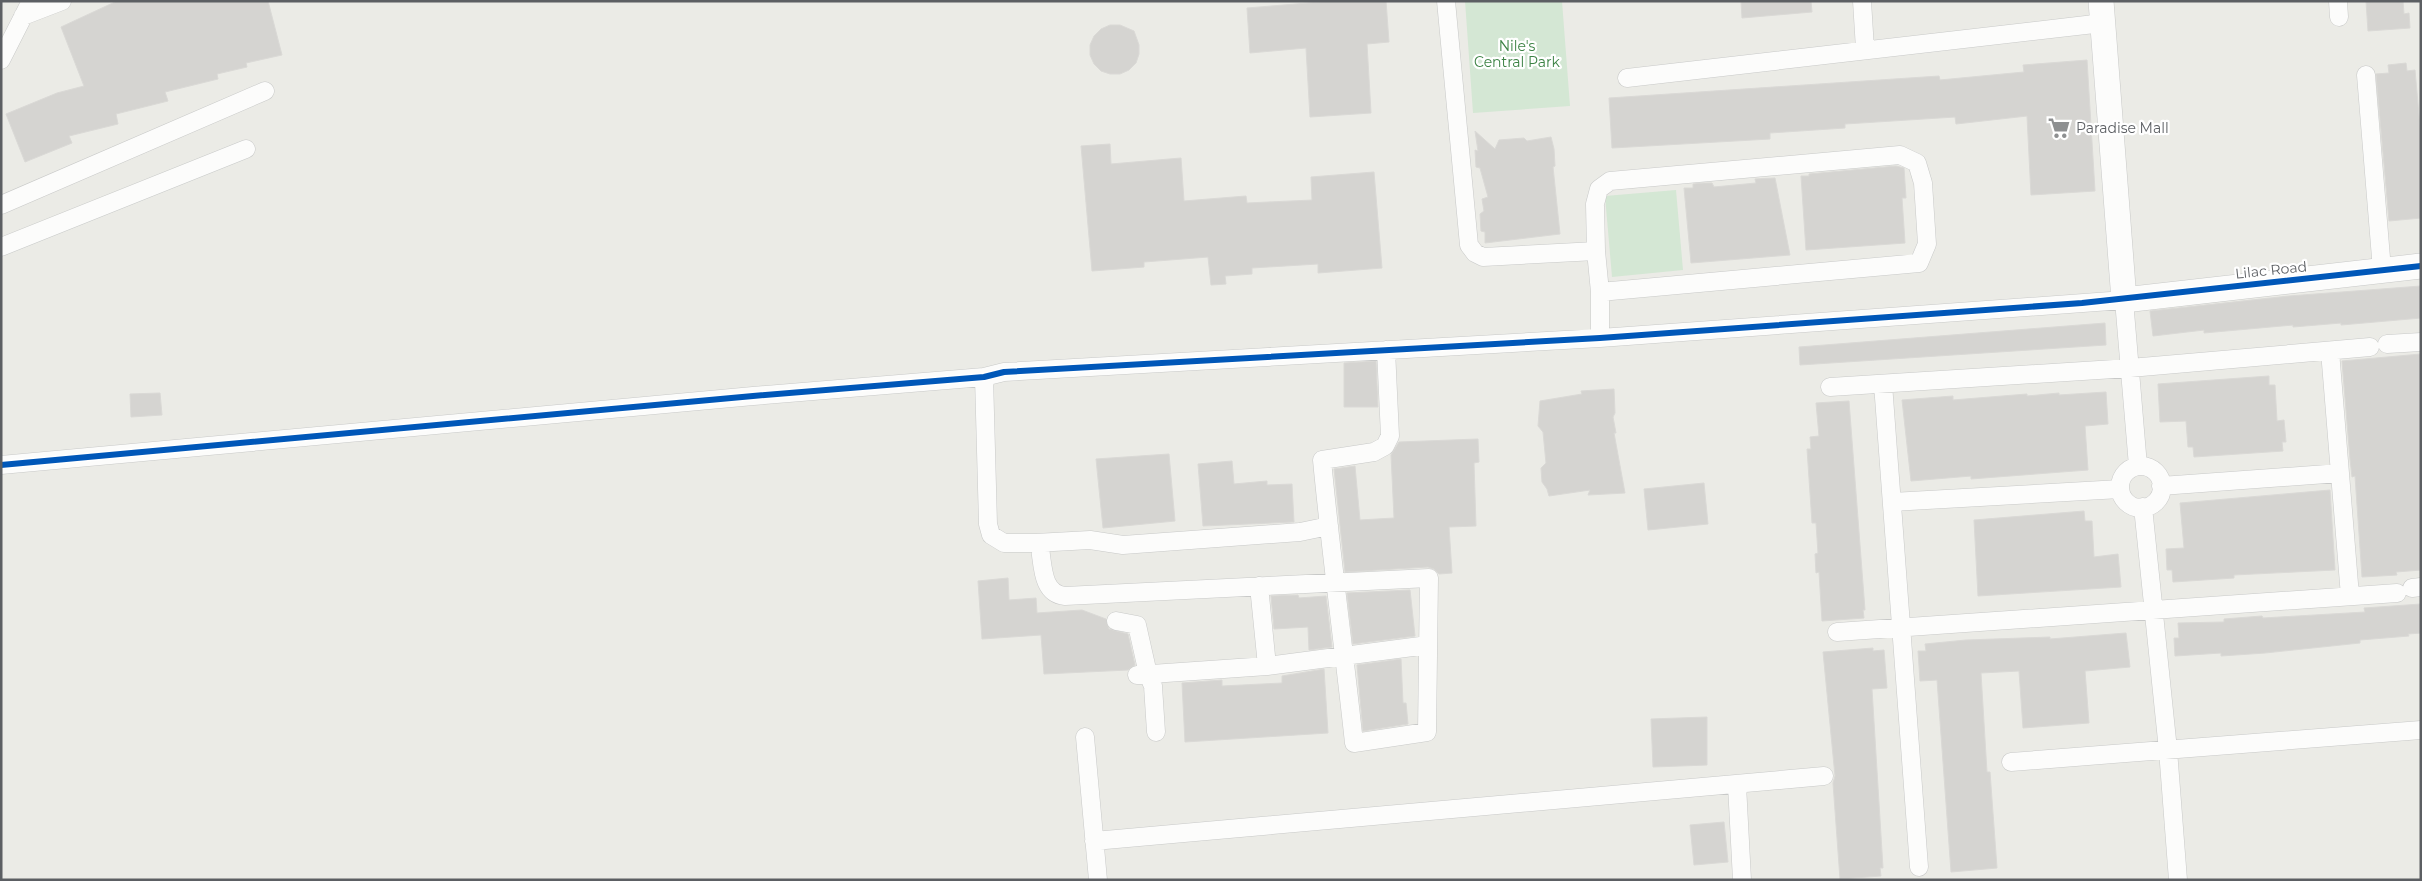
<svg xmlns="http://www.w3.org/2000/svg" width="2422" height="881" font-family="Montserrat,sans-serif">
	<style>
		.green { fill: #d4e7d4 }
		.building { fill: #d5d4d1; stroke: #dad9d6 }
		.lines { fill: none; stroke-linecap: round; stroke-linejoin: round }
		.street-casing { stroke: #c8c9c8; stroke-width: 19 }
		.secondary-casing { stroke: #c8c9c8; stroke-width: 26 }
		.street { stroke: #fcfcfb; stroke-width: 18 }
		.secondary { stroke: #fcfcfb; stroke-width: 25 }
		.cycleway-casing { stroke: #fff; stroke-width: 9 }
		.cycleway { stroke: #0057b8; stroke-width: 6 }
		.labels { text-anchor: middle; stroke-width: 4.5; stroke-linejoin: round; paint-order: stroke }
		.park-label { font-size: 14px; fill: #3c8244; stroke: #fff }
		.poi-label { font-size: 14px; fill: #5c5f63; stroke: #fff; text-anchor: start }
		.street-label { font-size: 14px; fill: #5c5f63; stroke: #fff }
	</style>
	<rect width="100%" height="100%" fill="#ebebe6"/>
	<path class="green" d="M1465,1h97l8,105 -97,7z
		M1676,190l7,80 -71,7 -7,-81z"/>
	<path class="building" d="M117,1h151l14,54 -36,8 1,4 -30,7 1,5 -53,13 3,9 -52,13 2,10 -49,12 3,7 -47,19 -19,-48 51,-21 27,-7 -23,-59z
		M1332,1h54l3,41 -22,2 4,69 -61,4 -4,-69 -56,5 -3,-45z
		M1741,1h70l1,11 -70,6z
		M2366,1h37l1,13 5,-1 1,15 -42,3z
		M1110,25h10l14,6 5,14v9l-3,9 -7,7 -9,4h-10l-9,-3 -7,-7 -4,-9v-10l4,-9 7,-7z
		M2087,60l8,131 -64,4 -4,-79 -71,8 -1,-7 -110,7v4l-75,5v6l-158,9 -3,-50 330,-22 1,4 84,-8 -1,-7z
		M2406,63l1,8 8,-1 6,68v80l-32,3 -13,-147 13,-1 -1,-8z
		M1475,131l20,18 4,-9 25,-2 3,3 24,-4 3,12 1,17 -2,1 7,67 -75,9v-11l-4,-1 -1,-17 4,-3 -2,-12 6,-2 -8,-29 -4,-1 -1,-17 3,1z
		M1110,144l1,20 70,-6 3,43 62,-5 1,7 65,-3 -1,-23 63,-5 8,96 -64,5v-9l-66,4v6l-27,2 1,8 -15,1 -3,-28 -64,5v5l-52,4 -11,-125z
		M1896,166l8,2 2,30h-4l3,45 -99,7 -5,-74h8v-2z
		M1775,178l15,77 -99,8 -7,-75h9v-4l11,-1h8l2,4 42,-4 -1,-4z
		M2421,286v32l-80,7v-2l-48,4v-2l-89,8v-3l-51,6 -3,-25 139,-15z
		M2105,323l1,22 -306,20 -1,-18z
		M2421,354v216l-25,2 1,3 -35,2 -7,-101 -3,1 -2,-18 -8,-98z
		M1376,361l2,46h-34v-44z
		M2269,376v9h6l2,36 7,-1 2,22h-4l1,9 -89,6 -1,-10h-5l-2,-26 -26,1 -2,-38z
		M1614,389l1,24 -2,4 3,16h-2l11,60 -37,2 2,-5 -41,6 -2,-7 -5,-7 -1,-14 5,-5 -3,-31 -5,-6 2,-25 42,-7 -1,-3z
		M2106,392l2,32 -23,2 3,44 -117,9v-3l-60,5 -9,-81 51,-4v4l74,-6v2l32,-3v2z
		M160,393l2,22 -31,2 -1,-23z
		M1849,401l16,209h-2l1,8 -42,3 -3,-49 -3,1 -1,-19 3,-1 -2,-30h-4l-5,-74h4l-1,-12 9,-1 -3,-33z
		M1478,439l1,23 -5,1 2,63 -27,1 3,46 -13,1 -5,-5 -6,-2 -83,5 -11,-103 21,-3 5,54 34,-2 -3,-63 8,-13z
		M1169,454l6,67 -72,7 -7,-69z
		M1232,461l2,23 33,-3v4l25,-1 2,38 -91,4 -5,-62z
		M1704,483l4,41 -60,6 -4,-41z
		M2330,490l5,80 -101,5v3l-61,4 -1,-12h-5l-1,-21 18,-1 -4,-45z
		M2084,511l1,10h7l2,36 24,-3 3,33 -143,9 -4,-76z
		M1008,578l1,22 27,-2 1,15 45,-3 24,9 3,10 19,5 7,31 -7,5 -84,4 -3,-39 -59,4 -4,-58z
		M1410,590l5,46 -62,8 -6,-51z
		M1298,595l1,3 27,-2 6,51 -23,3 -1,-23 -34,2 -3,-33z
		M2421,604v29l-13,1 1,2 -49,4v3l-95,10 -44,3v-3l-46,3 -1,-18h5l-1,-15 46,-1v-3l38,-3 1,2 102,-6 -1,-4z
		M2126,633l4,34 -45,4 4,52 -66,5 -4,-57 -38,2 6,99h3l7,96 -46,4 -14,-192 -17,1 -2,-30h8l-1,-7 41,-4 84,-3v2z
		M1873,648v3l11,-1 3,38 -15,1 11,179h-3l1,8 -41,3 -7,-96 2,-7 -12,-124z
		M1401,659l2,44h3l2,21 -45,7 -6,-66z
		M1324,669l4,64 -143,9 -3,-59 40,-3v6l60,-3v-7z
		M1707,717v48l-54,2 -2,-48z
		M1724,822l4,40 -34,3 -4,-40z"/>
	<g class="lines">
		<g class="street-casing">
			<path id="street" d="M1446,1l23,244 6,8 8,4 113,-6
				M1862,1l3,48
				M2338,1l1,16
				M23,16l39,-15
				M1,60l30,-59
				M2366,75l16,195
				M1627,78l476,-55
				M1,205l264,-114
				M1,247l245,-98
				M1600,338v-46l-4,-41 -1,-47 4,-15 11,-8 290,-26 17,8 6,20 4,61 -8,19 -319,29
				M2387,344l34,-2
				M2330,351l20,245
				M984,377l4,147 3,11 13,8h31l5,5c3,18 2,46 25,48l364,-18 -2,154 -73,11c-10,-94 -23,-188 -32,-283l52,-8 11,-6 5,-10 -4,-86
				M1883,384l36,483
				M1830,387l300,-19 240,-21
				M1,465l752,-69 231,-19 20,-5 596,-34 524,-38 14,166
				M2120 487a21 21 0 1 1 42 0a21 21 0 1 1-42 0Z
				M2161,486l179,-13
				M1892,502l228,-13
				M2143,507l25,243 10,130
				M1035,543l55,-3 33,5 177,-13 29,-6
				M1259,586l8,80
				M2412,588l9,-1
				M1116,621l21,4 11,49 5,12 3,46
				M1837,632l560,-39
				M1137,675l130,-9 161,-21
				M1085,737l13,143
				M2011,762l410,-32
				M1737,785l5,95
				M1094,841l730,-65"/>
		</g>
		<g class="secondary-casing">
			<path id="secondary" d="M2101,1l23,299 297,-34"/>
		</g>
		<use href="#street" class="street"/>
		<use href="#secondary" class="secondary"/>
		<g class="cycleway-casing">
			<path id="cycleway" d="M1,465l752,-69 231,-19 20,-5 596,-34 482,-35 339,-37"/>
		</g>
		<use href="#cycleway" class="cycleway"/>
	</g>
	<defs>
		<g id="supermarket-bare" transform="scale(1.725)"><path d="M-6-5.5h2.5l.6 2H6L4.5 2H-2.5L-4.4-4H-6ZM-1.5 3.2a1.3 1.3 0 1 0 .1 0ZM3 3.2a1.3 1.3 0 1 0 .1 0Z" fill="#8e9091" stroke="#fff" stroke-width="2.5" paint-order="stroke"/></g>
	</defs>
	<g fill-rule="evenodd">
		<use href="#supermarket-bare" x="2059" y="128"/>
	</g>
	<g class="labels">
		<g class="park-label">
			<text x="1517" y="51">Nile's<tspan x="1517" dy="16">Central Park</tspan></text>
		</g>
		<g class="poi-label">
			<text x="2076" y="133">Paradise Mall</text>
		</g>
		<g class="street-label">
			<text transform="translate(2271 270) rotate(-6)" y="5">Lilac Road</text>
		</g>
	</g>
	<rect width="2422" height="881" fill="none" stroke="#5c5f63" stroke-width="5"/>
</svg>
